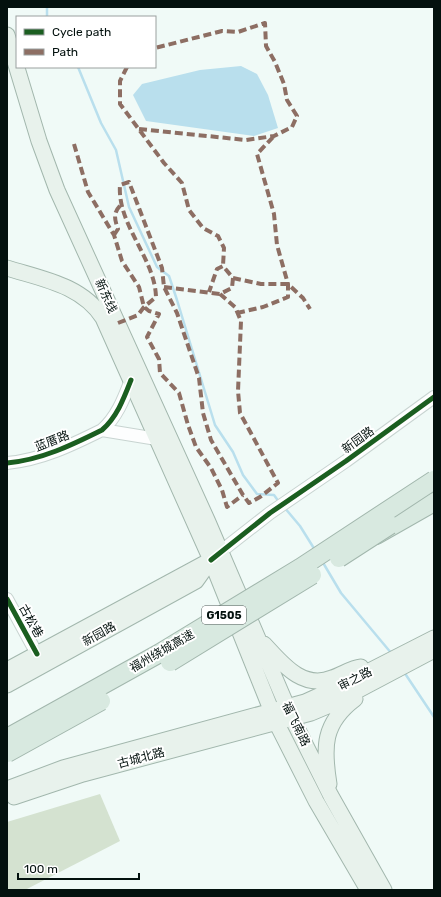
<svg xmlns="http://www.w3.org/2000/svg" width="441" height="897" font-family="Rubik,'Noto Sans SC',sans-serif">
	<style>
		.green { fill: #d4e2d0 }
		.water { fill: #b9dfed }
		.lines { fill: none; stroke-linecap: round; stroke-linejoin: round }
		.stream { stroke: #b9dfed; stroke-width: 2.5 }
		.minor-casing { stroke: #c8d4d1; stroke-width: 14 }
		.major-casing { stroke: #a2b7ad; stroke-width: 17 }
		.highway-casing { stroke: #a2b7ad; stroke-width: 20 }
		.minor { stroke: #fdfefe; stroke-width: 12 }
		.major { stroke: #e8f2ec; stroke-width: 15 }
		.highway { stroke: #d8e9e0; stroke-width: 18 }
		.highway-bridge-casing { stroke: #a2b7ad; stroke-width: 20; stroke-linecap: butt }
		.highway-bridge { stroke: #d8e9e0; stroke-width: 18 }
		.quiet { stroke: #8d6e63; stroke-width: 4; stroke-dasharray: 8 4; stroke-linecap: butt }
		.cycleway-casing { stroke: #fff; stroke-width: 8 }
		.cycleway { stroke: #1b5e20; stroke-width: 5 }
		.labels { text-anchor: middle; stroke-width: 4; stroke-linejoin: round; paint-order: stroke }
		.shield { fill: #fff; stroke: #4f5856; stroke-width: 1 }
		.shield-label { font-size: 11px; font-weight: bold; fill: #03110e }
		.street-label { font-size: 12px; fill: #03110e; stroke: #fff }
	</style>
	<rect width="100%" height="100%" fill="#f0faf7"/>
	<path class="green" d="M100,794l20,47 -95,49h-18v-68z"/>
	<path class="water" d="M241,66l16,8 11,21 10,33 -24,8 -108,-15 -13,-26 9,-11 58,-14z"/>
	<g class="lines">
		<path class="stream" d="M47,7v10
			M78,67l23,56 15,27 13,57 28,60 12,9 8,24 38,125 18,27 10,23 14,19 17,1 5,7
			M284,507l16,19 15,24
			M322,561l19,32 51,61
			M404,672l30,45"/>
		<g class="minor-casing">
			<path id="minor" d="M102,430l55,9
				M7,463c34,-3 65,-18 95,-33 15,-13 22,-32 29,-50
				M215,556l55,-43 76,-52 88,-64
				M7,599l30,55"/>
		</g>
		<g class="major-casing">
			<path id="major" d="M7,35l32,106 18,49 151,332 84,196 39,78 53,94
				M7,268c35,11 75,17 96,50l108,242 65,162 40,79 52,89
				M264,644c18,19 38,46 68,34 10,-3 19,-10 29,-11
				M7,670l200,-108
				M7,685l189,-104 15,-21
				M329,784c-6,-37 -6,-61 26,-85
				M7,789l56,-21 242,-66 33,-15 96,-49
				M14,797l69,-23 228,-61 19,-8 104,-55"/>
		</g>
		<g class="highway-casing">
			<path id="highway" d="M376,535l58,-33"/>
		</g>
		<use href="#minor" class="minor"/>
		<use href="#major" class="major"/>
		<use href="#highway" class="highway"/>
		<g class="highway-bridge-casing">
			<path id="highway-bridge" d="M339,558l51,-33
				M170,662l142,-87
				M7,738l153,-85 140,-85 134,-88
				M7,753l94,-52"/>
		</g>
		<use href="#highway-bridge" class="highway-bridge"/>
		<path class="quiet" d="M127,67l-7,14v23l44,59 18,20 7,27 14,18 15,8 6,12 -1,18
			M139,129l107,11 28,-4 18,-9 5,-11 -10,-16 -3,-16 -9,-22 -9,-16 -1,-23 -27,9 -16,-1 -67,17
			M74,144l14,48 26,43 8,26 17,26 5,20 5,4 10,3 -12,23 12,22 1,14 19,20 9,32 8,22 15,21 11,22 5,17 16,-12
			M114,235l4,-6c-4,-11 -5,-17 4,-25
			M233,278l28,6h27l15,14 7,11
			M164,287l56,7 12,-6 1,-10 -10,-12 -6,3 -8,23
			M237,313l26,-6 25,-10v-13l-11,-39 -3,-31 -17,-60 17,-18
			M118,323l20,-8 6,-8 12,-10c-1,-39 -39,-72 -36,-112l9,-3 33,86 2,19 13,26 22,65 4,35 8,27 32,55 6,8 11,-6 18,-14 -38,-70 -2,-22 3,-70 -6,-14 -15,-13"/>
		<g class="cycleway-casing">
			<path id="cycleway" d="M7,463c34,-3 65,-18 95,-33 15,-13 22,-32 29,-50
				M211,560l59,-47 76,-52 88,-64
				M7,599l30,55"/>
		</g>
		<use href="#cycleway" class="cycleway"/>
	</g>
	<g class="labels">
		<rect class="shield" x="202" y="606" width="44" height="18" rx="3"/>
		<g class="shield-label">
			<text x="224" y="619">G1505</text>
		</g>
		<g class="street-label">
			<text transform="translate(106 296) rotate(66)" y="4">新东线</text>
			<text transform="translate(358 440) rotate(-36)" y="4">新园路</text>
			<text transform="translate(52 441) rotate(-21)" y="4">蓝厝路</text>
			<text transform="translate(31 621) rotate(61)" y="4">古松巷</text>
			<text transform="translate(99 634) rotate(-29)" y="4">新园路</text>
			<text transform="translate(162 651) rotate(-30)" y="4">福州绕城高速</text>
			<text transform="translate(355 679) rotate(-27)" y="4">审之路</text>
			<text transform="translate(296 724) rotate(64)" y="4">福飞南路</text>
			<text transform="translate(141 758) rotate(-15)" y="4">古城北路</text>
		</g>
	</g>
	<rect width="441" height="897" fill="none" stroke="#03110e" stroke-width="16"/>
	<rect x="16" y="16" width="140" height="52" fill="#ffffff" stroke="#9aa09f"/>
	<rect x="24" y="29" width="20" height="6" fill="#1b5e20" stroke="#9aa09f"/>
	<text x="52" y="36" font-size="12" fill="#03110e">Cycle path</text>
	<rect x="24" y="49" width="20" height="6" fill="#8d6e63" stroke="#9aa09f"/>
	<text x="52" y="56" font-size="12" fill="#03110e">Path</text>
	<path d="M18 873v6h121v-6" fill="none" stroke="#03110e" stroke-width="2"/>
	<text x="24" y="873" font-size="12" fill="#03110e" stroke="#ffffff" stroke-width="3" paint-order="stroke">100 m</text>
</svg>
